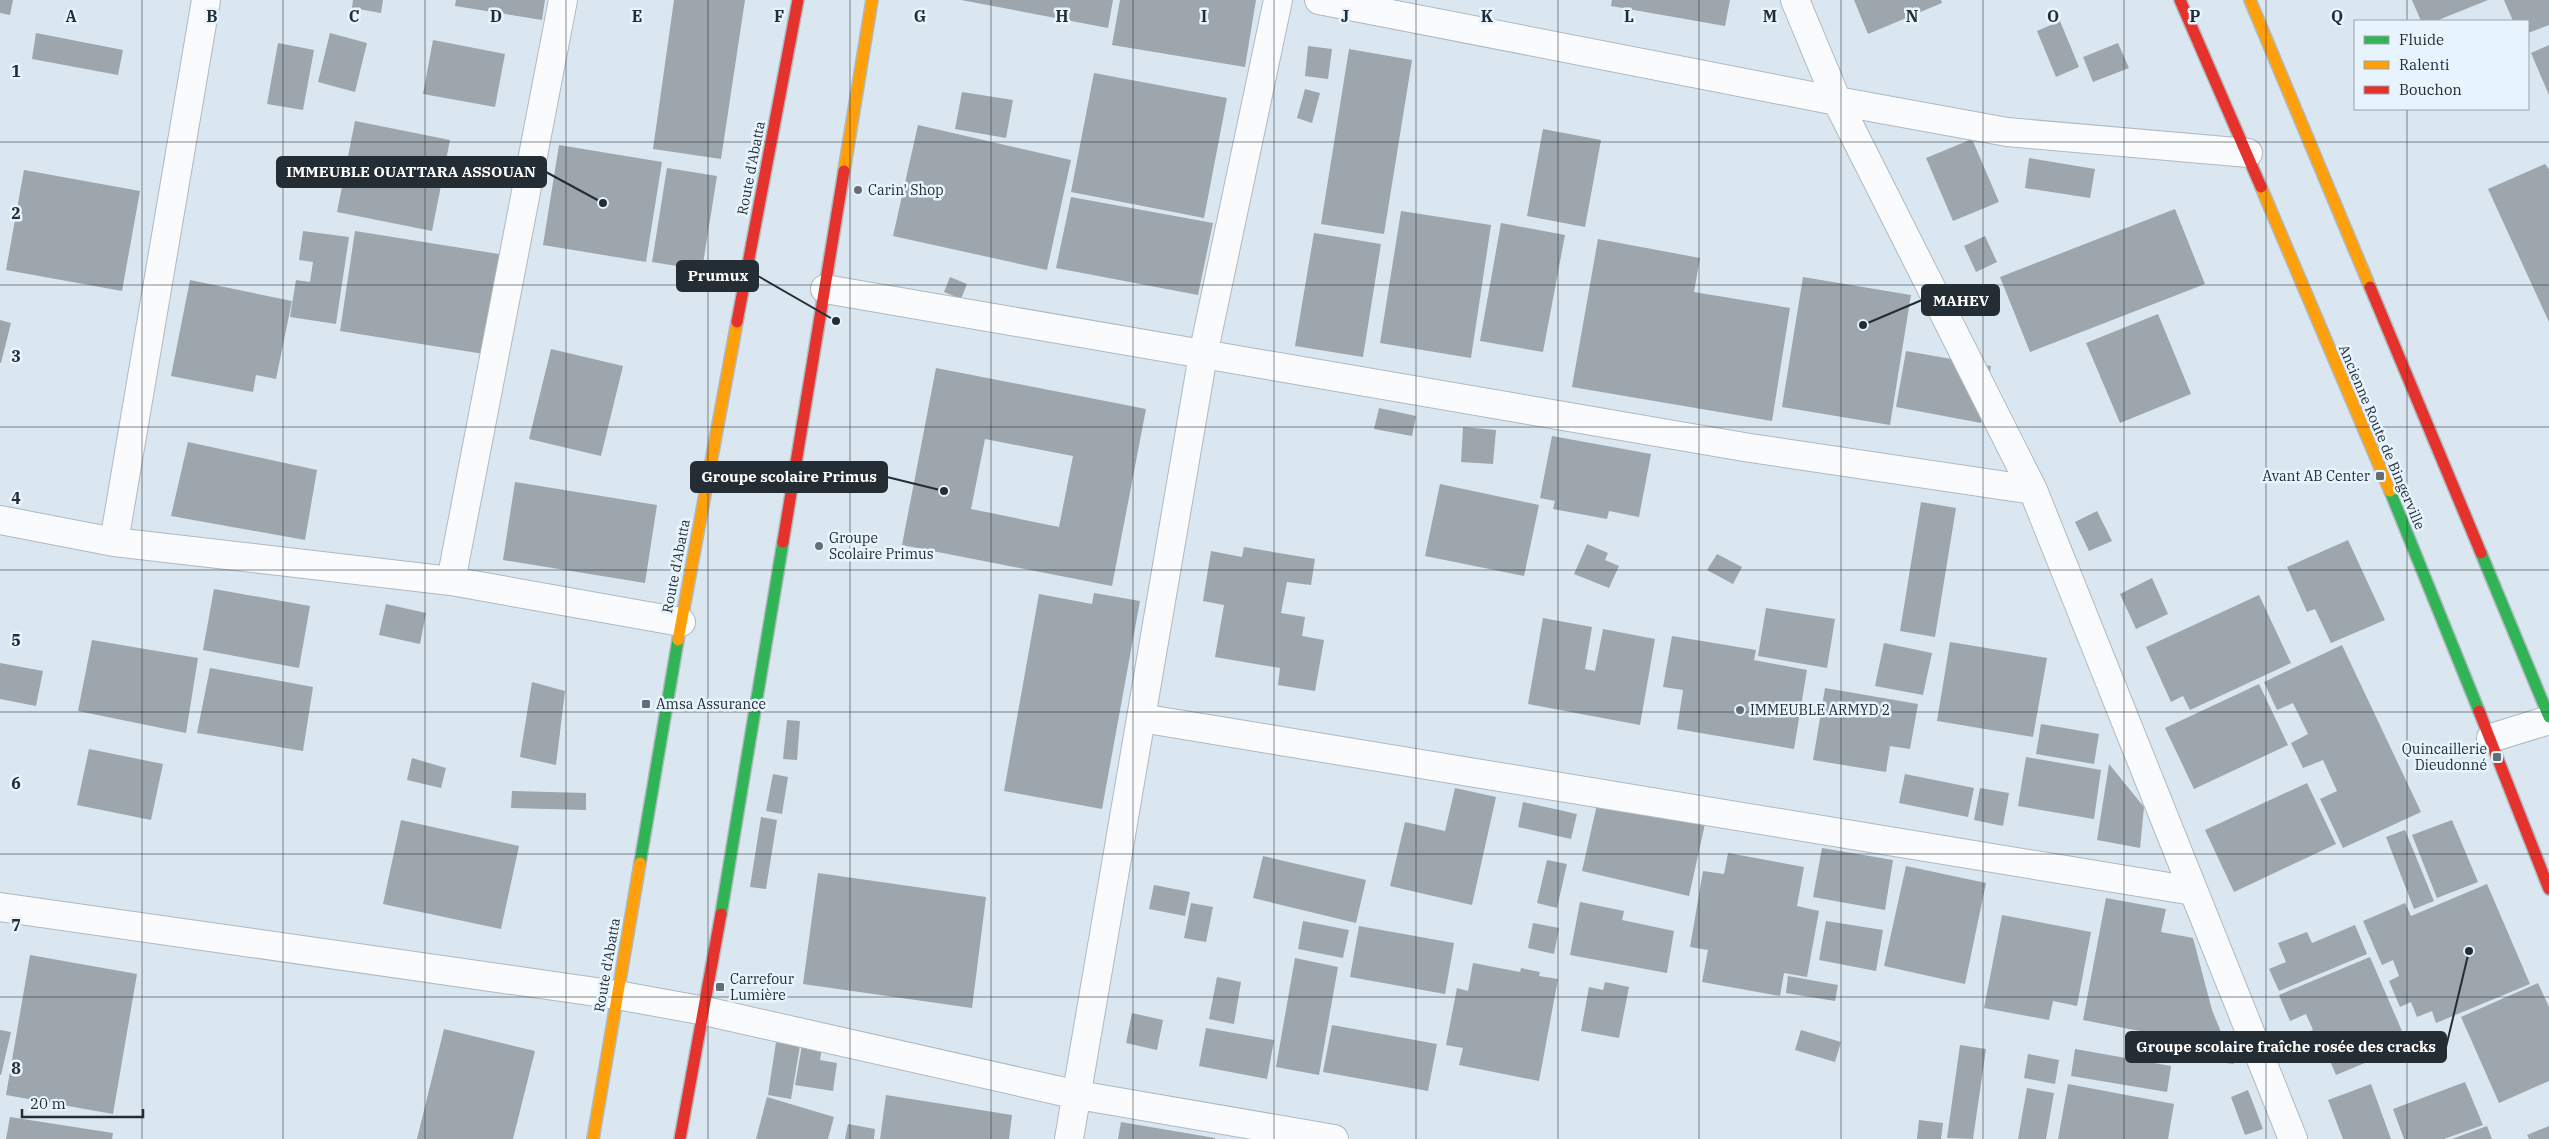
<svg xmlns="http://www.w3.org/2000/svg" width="2549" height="1139" font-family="'IBM Plex Serif',serif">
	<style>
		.building { fill: #9ca6ac; fill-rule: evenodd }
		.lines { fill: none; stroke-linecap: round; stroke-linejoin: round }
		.street-casing { stroke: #afb9c0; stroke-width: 30 }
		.fast-casing { stroke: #afb9c0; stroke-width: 14 }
		.slow-casing { stroke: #afb9c0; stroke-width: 14 }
		.jam-casing { stroke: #afb9c0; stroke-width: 14 }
		.street { stroke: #f9fbfd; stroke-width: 28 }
		.fast { stroke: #30b455; stroke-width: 11 }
		.slow { stroke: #ff9f0a; stroke-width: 11 }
		.jam { stroke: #e5322d; stroke-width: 11 }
		.grid { fill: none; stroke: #242d33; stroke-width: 1; stroke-opacity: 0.55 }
		.poi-dot { fill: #646e75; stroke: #e7f4fe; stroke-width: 2 }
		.labels { text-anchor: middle; stroke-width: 5; stroke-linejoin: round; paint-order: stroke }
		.street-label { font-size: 14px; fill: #242d33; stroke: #e7f4fe }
		.poi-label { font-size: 14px; fill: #242d33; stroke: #e7f4fe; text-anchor: start }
		.grid-label { font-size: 16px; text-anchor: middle; font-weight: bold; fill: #242d33; stroke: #e7f4fe; stroke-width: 5; stroke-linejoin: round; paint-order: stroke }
		.leader { fill: none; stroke: #242d33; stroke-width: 2 }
		.callout-dot { fill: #242d33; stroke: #e7f4fe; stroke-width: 2 }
		.callout { fill: #242d33; stroke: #242d33; stroke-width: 2 }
		.callout-label { font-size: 15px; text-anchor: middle; font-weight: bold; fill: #fff }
	</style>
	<rect width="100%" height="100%" fill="#dae7f0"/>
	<path class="building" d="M0,0h13l-3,15 -10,-2z
		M353,0h30l-2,13 -29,-5z
		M456,0h89l-3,20 -87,-14z
		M674,0h71l-24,159 -68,-10z
		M961,0h152l-5,28z
		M1120,0h136l-11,67 -133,-22z
		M1612,0h118l-5,26 -114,-20z
		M1854,0h87l1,3 -74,31z
		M2412,0h76l-52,21h-15z
		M2504,0h45v25l-21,8v-12h-15z
		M2060,21l19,46 -23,10 -19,-46z
		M36,33l87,17 -5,25 -86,-16z
		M330,33l37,10 -12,49 -37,-10z
		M433,40l72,14 -10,53 -72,-13z
		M278,43l36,7 -11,60 -36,-6z
		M2118,43l11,25 -36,14 -10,-25z
		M2549,45v50l-18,-42z
		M1308,46l24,3 -4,30 -23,-3z
		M1349,49l63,11 -28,174 -63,-10z
		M1094,73l133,25 -23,120 -133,-26z
		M1305,89l15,4 -8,30 -15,-5z
		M962,92l51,8 -7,38 -51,-9z
		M355,121l95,19 -18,91 -95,-19z
		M918,125l153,35 -24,110 -154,-34z
		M1543,129l58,11 -16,87 -58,-11z
		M1972,139l27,63 -46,19 -27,-63z
		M559,145l103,17 -16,100 -103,-17z
		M2029,158l66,11 -5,29 -65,-10z
		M2545,164l4,5v153l-61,-133z
		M667,168l50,8 -15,94 -50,-8z
		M24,170l116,21 -18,100 -116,-21z
		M1071,197l142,26 -15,72 -142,-27z
		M2175,209l30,75 -175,68 -30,-75z
		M1401,211l90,14 -20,133 -91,-15z
		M1501,223l64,12 -22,117 -63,-11z
		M303,231l46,6 -13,87 -46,-7 6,-37 14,2 3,-20 -14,-2z
		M355,231l150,24 -15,100 -150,-24z
		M1314,233l67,11 -18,113 -68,-11z
		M1985,236l12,26 -21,10 -12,-26z
		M1598,239l102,19 -6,34 96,16 -18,113 -200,-34z
		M950,277l17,7 -6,15 -17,-7z
		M1803,277l108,18 -21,130 -108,-18z
		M190,280l102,21 -16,78 -20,-4 -3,17 -82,-16z
		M2158,314l33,80 -71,29 -34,-80z
		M0,320l11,3 -10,40h-1z
		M551,349l72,17 -22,90 -72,-17z
		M1906,351l85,15 -10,57 -85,-16z
		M936,368l210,41 -34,177 -210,-41zM985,439l88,17 -14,71 -88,-18z
		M1379,408l37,8 -4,20 -38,-7z
		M1463,427l33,3 -3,34 -32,-2z
		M1552,436l99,18 -12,63 -30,-6 -2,8 -54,-10 2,-8 -15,-3z
		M188,442l129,28 -12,70 -134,-24z
		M515,482l142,23 -12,78 -142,-23z
		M1440,484l99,21 -15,71 -99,-20z
		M1921,502l35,6 -21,129 -35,-6z
		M2097,511l15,30 -23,10 -14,-29z
		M2348,540l37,80 -54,23 -16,-34 -8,3 -20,-45z
		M1587,544l21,9 -3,7 14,6 -10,22 -35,-14z
		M1244,547l71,12 -4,26 -24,-3 -6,31 24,4 -3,19 22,4 -9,51 -37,-6 2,-17 -65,-11 9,-52 -21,-4 8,-50 31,6z
		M1717,554l25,13 -9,17 -26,-14z
		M2152,578l16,36 -32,15 -16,-35z
		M214,589l96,17 -11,62 -96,-18z
		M1094,593l46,8 -38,208 -98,-18 35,-197 53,10z
		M2259,595l32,68 -101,47 -7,-14 -12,6 -25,-55z
		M386,604l40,9 -6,31 -41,-9z
		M1766,608l69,11 -8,49 -69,-12z
		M1543,618l49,9 -7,42 10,2 8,-42 52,10 -15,86 -112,-21z
		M1672,636l84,14 -2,10 53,10 -13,79 -117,-20 6,-39 -20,-3z
		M92,640l106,18 -12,75 -108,-22z
		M1950,642l97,16 -14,79 -96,-16z
		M1884,643l48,10 -9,42 -48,-9z
		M2342,645l79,167 -78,36 -23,-49 17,-8 -14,-31 -20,8 -12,-25 17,-9 -15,-31 -16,7 -13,-28z
		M0,663l43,8 -7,35 -36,-7z
		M210,668l103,19 -10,64 -106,-18z
		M532,682l33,9 -9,74 -36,-8z
		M2259,684l29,61 -94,44 -29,-61z
		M1825,688l93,16 -8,45 -20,-3 -4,26 -73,-12z
		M787,720l13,1 -3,39 -14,-1z
		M2041,724l58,10 -5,30 -58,-10z
		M89,749l74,15 -12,56 -74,-15z
		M2026,757l75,13 -7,49 -76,-13z
		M412,758l34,10 -5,20 -34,-8z
		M2109,764l35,43 -4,41 -43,-8z
		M773,774l15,3 -6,37 -16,-3z
		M1905,774l69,14 -6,29 -69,-14z
		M2307,783l29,61 -102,48 -29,-62z
		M1455,788l41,9 -24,108 -82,-19 15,-64 40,9z
		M1980,788l29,5 -6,33 -29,-6z
		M512,791l74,2v17l-75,-2z
		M1598,800l107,24 -16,72 -107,-25z
		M1523,802l54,12 -6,25 -53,-12z
		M761,817l16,3 -11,69 -16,-2z
		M401,820l118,26 -18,83 -118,-25z
		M2452,820l26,62 -41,16 -25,-63z
		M2405,830l29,71 -20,8 -28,-72z
		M1822,848l71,12 -8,50 -72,-13z
		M1728,853l76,14 -7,39 22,5 -12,66 -23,-4 -4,23 -78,-14 6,-32 -18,-3 13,-76 21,3z
		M1263,856l103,24 -10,43 -103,-25z
		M1547,860l20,4 -10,44 -20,-5z
		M1906,866l80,17 -21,101 -81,-18z
		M818,873l168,24 -14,111 -169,-24z
		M2487,884l43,100 -94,39 -4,-12 -15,6 -6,-15 -11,5 -11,-26 10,-5 -6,-16 -11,5 -19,-44 42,-18 6,13z
		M1154,885l36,7 -5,24 -36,-7z
		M2106,898l60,11 -5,23 32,6 19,72 22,54 -73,-9 4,-19 -82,-16z
		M1580,902l44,9 -2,9 52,11 -7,42 -97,-18z
		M1191,903l22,4 -7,35 -22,-4z
		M2002,915l89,17 -14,74 -24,-5 -4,19 -65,-12z
		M1303,921l46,9 -6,28 -45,-9z
		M1826,921l57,9 -7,41 -57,-11z
		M1533,923l26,5 -5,26 -26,-6z
		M2355,925l12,29 -88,37 -10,-22 17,-7 -8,-19 29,-11 5,11z
		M1359,926l95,17 -9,51 -95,-17z
		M30,955l107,19 -24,140 -107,-19z
		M2370,957l38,88 -72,30 -9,-21 -19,9 -11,-26 16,-7 -7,-16 -16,7 -11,-26z
		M1295,958l43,9 -19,108 -43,-8z
		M1473,963l47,9 1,-4 19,4 -1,4 19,3 -19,102 -80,-16 4,-17 -17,-3 11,-57 11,3z
		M1788,976l50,9 -3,16 -49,-8z
		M1217,977l24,5 -7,42 -25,-5z
		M1605,982l24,5 -10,51 -38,-7 8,-44 14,3z
		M2538,983l11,24v74l-50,22 -38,-86z
		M1132,1013l31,7 -6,30 -31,-7z
		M1332,1025l105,19 -9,47 -105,-19z
		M1206,1028l68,12 -7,39 -68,-13z
		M444,1029l91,22 -22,88h-96z
		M0,1030l11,2 -10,43h-1z
		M1801,1030l40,12 -6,20 -40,-12z
		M776,1042l24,4 -9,53 -23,-4z
		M802,1045l20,3 -2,12 17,3 -4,28 -38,-6z
		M1960,1045l26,4 -13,90 -26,-1z
		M2075,1049l96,17 -4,26 -96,-16z
		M2028,1054l31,6 -4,24 -31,-6z
		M2465,1082l18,43 -39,14h-40l-11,-30z
		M2068,1084l106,20 -6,35h-110z
		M2371,1084l20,55h-48l-15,-39z
		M2027,1088l27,5 -8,46h-28z
		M2248,1090l15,39 -18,6 -14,-38z
		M886,1095l126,20 -3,24h-129z
		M767,1097l67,20 -6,22h-72z
		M10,1117l103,16 -1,6h-106z
		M1919,1120l24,3 -2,16h-24z
		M1121,1122l94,16v1h-97z
		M848,1124l27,5 -1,10h-29z
		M2487,1126l5,13h-40z
		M2549,1126v13h-20l-2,-4z"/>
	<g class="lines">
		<g class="street-casing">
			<path id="street" d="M206,0l-92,542 337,39 230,41
				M1319,0l518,101 170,31 241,21
				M1795,0l42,101 196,389 260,649
				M825,289l919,158 289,43
				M0,520l114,22
				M451,581l112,-581
				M1141,718l62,-363 75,-355
				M2491,738l58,-18
				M0,907l617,88 88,16 373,84 256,44
				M1069,1139l72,-421 1052,173"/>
		</g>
		<g class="fast-casing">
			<path id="fast" d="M2390,491l89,220
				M2481,553l68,164
				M640,863l38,-223
				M721,914l62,-372"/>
		</g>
		<g class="slow-casing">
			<path id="slow" d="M2250,0l120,287
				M844,171l28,-171
				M2261,187l129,304
				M678,640l59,-318
				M593,1139l47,-276"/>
		</g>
		<g class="jam-casing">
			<path id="jam" d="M2180,0l81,187
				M2370,287l111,266
				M737,322l61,-322
				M783,542l61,-371
				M2479,711l70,178
				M680,1139l41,-225"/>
		</g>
		<use href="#street" class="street"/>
		<use href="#fast" class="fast"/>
		<use href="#slow" class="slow"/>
		<use href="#jam" class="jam"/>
	</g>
	<path class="grid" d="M142,0v1139M283,0v1139M425,0v1139M566,0v1139M708,0v1139M850,0v1139M991,0v1139M1133,0v1139M1274,0v1139M1416,0v1139M1558,0v1139M1699,0v1139M1841,0v1139M1983,0v1139M2124,0v1139M2266,0v1139M2407,0v21M2407,109v1030M0,142h2549M0,285h2549M0,427h2549M0,570h2549M0,712h2549M0,854h2549M0,997h2549"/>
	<g class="poi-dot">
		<circle cx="858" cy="190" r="5"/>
		<rect x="2375" y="471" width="10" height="10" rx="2.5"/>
		<circle cx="819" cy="546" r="5"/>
		<rect x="641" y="699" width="10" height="10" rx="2.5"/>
		<circle cx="1740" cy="710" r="5"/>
		<rect x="2492" y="752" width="10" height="10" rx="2.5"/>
		<rect x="715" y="982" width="10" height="10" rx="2.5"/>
	</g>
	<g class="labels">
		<g class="street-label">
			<text transform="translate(751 168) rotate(-79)" y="5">Route d'Abatta</text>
			<text transform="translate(2382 437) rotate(67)" y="5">Ancienne Route de Bingerville</text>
			<text transform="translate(676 566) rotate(-79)" y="5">Route d'Abatta</text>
			<text transform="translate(607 965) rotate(-80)" y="5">Route d'Abatta</text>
		</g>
		<g class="poi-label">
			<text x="868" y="195">Carin' Shop</text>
			<text x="2370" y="481" text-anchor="end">Avant AB Center</text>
			<text x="829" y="543">Groupe<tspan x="829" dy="16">Scolaire Primus</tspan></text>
			<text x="656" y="709">Amsa Assurance</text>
			<text x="1750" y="715">IMMEUBLE ARMYD 2</text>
			<text x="2487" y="754" text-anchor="end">Quincaillerie<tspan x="2487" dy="16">Dieudonné</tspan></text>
			<text x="730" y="984">Carrefour<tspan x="730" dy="16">Lumière</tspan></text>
		</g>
	</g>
	<g class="grid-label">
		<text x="71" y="22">A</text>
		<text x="212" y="22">B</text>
		<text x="354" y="22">C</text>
		<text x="496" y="22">D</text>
		<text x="637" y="22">E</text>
		<text x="779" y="22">F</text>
		<text x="920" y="22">G</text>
		<text x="1062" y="22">H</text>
		<text x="1204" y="22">I</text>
		<text x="1345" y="22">J</text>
		<text x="1487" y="22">K</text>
		<text x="1629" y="22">L</text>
		<text x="1770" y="22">M</text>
		<text x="1912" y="22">N</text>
		<text x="2053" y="22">O</text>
		<text x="2195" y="22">P</text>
		<text x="2337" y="22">Q</text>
		<text x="16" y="77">1</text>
		<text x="16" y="219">2</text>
		<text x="16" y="362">3</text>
		<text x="16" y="504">4</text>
		<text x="16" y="646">5</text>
		<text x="16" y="789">6</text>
		<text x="16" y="931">7</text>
		<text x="16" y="1074">8</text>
	</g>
	<path class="leader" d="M603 203L546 172M836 321L758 276M1863 325L1922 300M944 491L887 477M2469 951L2446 1047"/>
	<g class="callout-dot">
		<circle cx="603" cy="203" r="5"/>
		<circle cx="836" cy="321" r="5"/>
		<circle cx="1863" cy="325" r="5"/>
		<circle cx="944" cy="491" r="5"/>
		<circle cx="2469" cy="951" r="5"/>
	</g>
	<g class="callout">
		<rect x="277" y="157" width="269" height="30" rx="5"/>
		<rect x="677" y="261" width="81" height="30" rx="5"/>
		<rect x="1922" y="285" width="77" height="30" rx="5"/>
		<rect x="691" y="462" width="196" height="30" rx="5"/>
		<rect x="2126" y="1032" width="320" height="30" rx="5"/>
	</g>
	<g class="callout-label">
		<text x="411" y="177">IMMEUBLE OUATTARA ASSOUAN</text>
		<text x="718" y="281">Prumux</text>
		<text x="1961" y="306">MAHEV</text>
		<text x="789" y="482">Groupe scolaire Primus</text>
		<text x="2286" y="1052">Groupe scolaire fraîche rosée des cracks</text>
	</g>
	<rect x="2354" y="20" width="175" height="90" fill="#e7f4fe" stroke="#99a4ad"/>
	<rect x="2364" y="36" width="25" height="8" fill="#30b455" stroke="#99a4ad"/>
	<text x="2399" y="45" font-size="15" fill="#242d33">Fluide</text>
	<rect x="2364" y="61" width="25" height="8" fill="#ff9f0a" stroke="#99a4ad"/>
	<text x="2399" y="70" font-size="15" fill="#242d33">Ralenti</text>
	<rect x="2364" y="86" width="25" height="8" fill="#e5322d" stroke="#99a4ad"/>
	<text x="2399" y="95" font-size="15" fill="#242d33">Bouchon</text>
	<path d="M22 1109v8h121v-8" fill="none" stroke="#242d33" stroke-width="2.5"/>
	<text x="30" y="1109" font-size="15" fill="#242d33" stroke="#e7f4fe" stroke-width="4" paint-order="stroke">20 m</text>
</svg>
